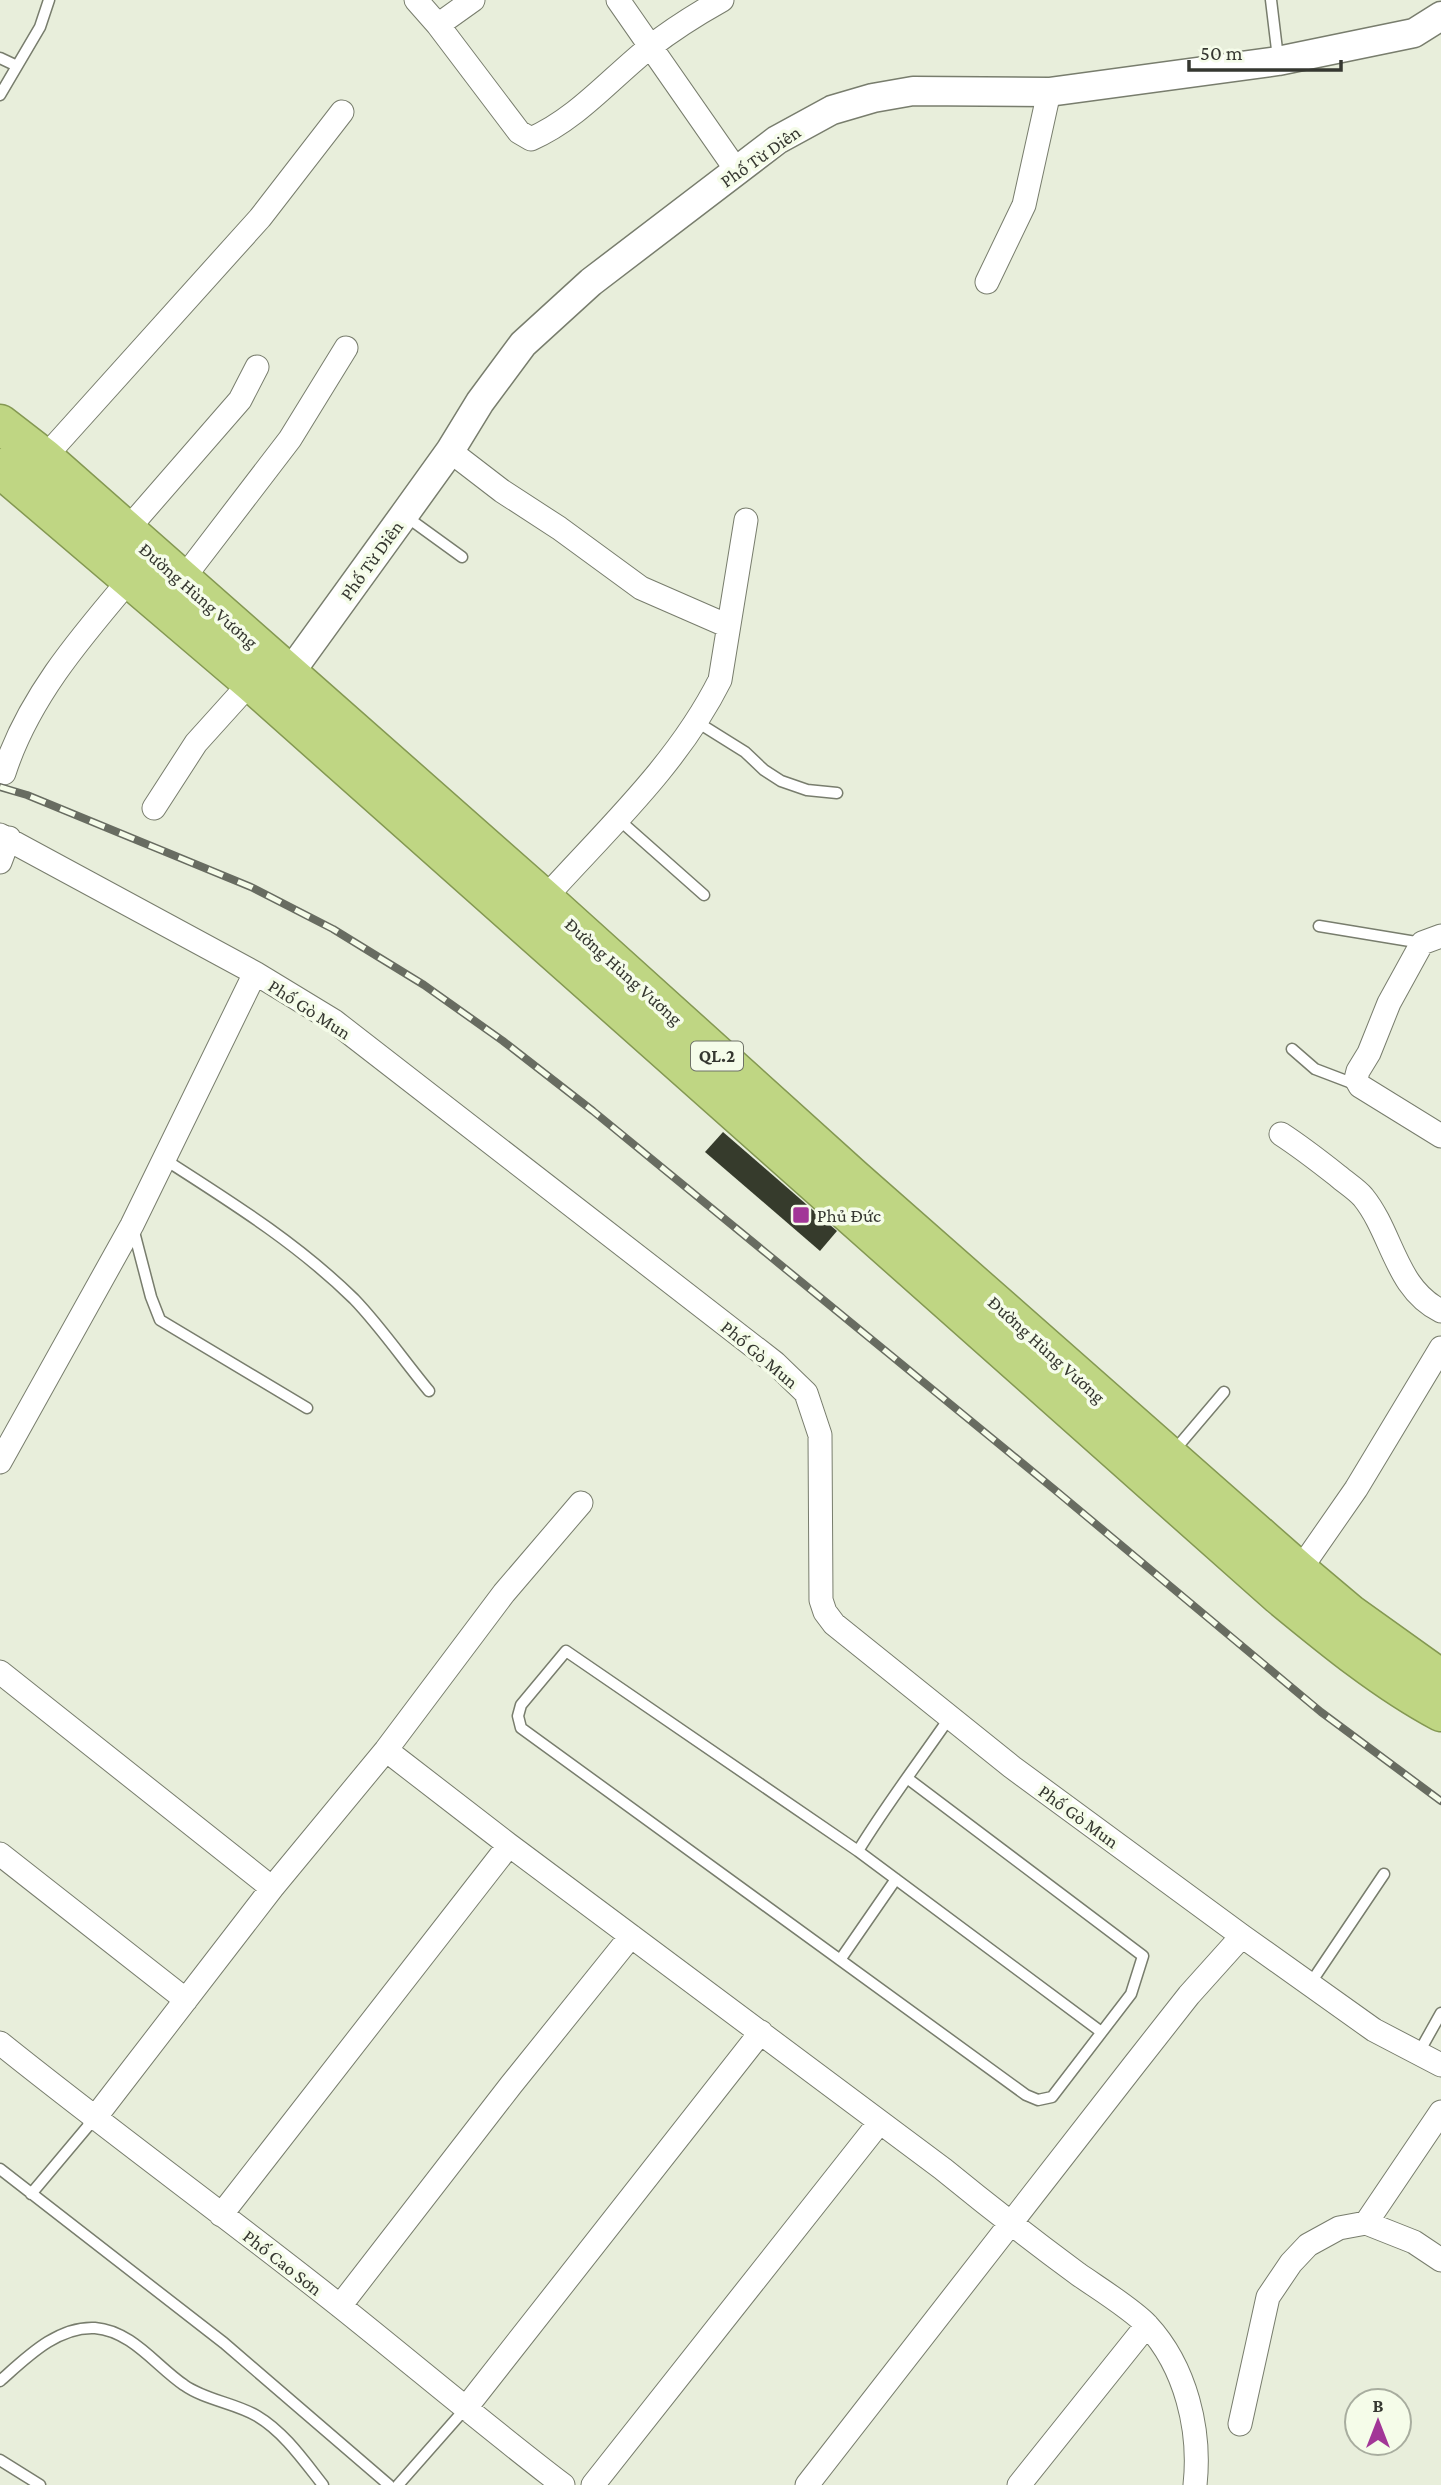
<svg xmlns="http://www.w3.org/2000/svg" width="1441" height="2485" font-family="'Crimson Pro',serif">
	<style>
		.building { fill: #363b2c }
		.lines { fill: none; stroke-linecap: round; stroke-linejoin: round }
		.service-casing { stroke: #787d6d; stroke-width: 13 }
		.minor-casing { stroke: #787d6d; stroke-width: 25 }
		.tertiary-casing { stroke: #787d6d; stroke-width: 31 }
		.trunk-casing { stroke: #849852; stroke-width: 41 }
		.service { stroke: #fff; stroke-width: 10 }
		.minor { stroke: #fff; stroke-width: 23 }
		.tertiary { stroke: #fff; stroke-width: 28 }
		.trunk { stroke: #bfd683; stroke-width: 38 }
		.rail-casing { stroke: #686c61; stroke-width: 8 }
		.rail { stroke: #f5fce9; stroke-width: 5; stroke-dasharray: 16; stroke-linecap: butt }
		.poi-dot { fill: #a23697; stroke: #f5fce9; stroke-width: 2.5 }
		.labels { text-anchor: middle; stroke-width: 7; stroke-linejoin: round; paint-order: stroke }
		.shield { fill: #f5fce9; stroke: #6f7268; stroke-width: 2 }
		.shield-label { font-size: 18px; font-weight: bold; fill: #353730 }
		.street-label { font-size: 19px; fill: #353730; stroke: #f5fce9 }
		.poi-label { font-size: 19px; fill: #353730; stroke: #f5fce9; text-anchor: start }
	</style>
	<rect width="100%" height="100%" fill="#e8eedb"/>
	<path class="building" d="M723,1132l114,99 -17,20 -115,-99z"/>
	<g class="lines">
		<g class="service-casing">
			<path id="service" d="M1271,0l7,58
				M0,58l17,8
				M0,95l40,-68 9,-27
				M404,515l58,42
				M697,722l48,30 19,18 17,11 26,9 30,3
				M617,818l87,77
				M1319,926l103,17
				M1292,1049l23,20 42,16
				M164,1159c67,43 133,84 190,140 27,28 50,62 75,92
				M133,1228l18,69 9,23 147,88
				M1173,1452l51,-60
				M907,1778l236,178 -12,38 -79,103 -14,3 -12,-5 -505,-367 -3,-12 3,-11 45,-54 292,200c28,-46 61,-89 92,-134
				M858,1851l242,180
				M840,1960l56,-81
				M1310,1984l74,-110
				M1418,2054l23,-41
				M0,2169l224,174 165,142
				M31,2194l63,-75
				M0,2381c26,-23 57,-55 95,-53 37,3 61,38 89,57 21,15 51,18 73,31 27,16 47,45 66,69
				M0,2460l40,25
				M398,2485l67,-76"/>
		</g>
		<g class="minor-casing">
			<path id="minor" d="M416,0l22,25 81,107 12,7c46,-20 80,-61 119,-92 23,-18 47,-33 72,-47
				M618,0l119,171
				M438,25l35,-25
				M987,282l37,-77 25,-113
				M450,451l52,40 57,37 82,60 87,38
				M44,458l216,-240 82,-106
				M126,531l114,-131 17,-33
				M182,580l108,-141 56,-91
				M4,773c24,-75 77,-136 127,-195
				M154,808l42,-65 55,-61
				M0,835l255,138 79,48 441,342 31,30 14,42 1,165 4,12 9,12 178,143 230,169 132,94 67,35
				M0,862l9,-24
				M544,899c62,-69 134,-135 176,-219l26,-160
				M1441,936l-19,7 -33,60 -20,50 -11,18 -2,8 4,7 81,50
				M1281,1134c20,13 38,27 57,42 8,7 18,13 25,21 30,37 32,91 78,114
				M0,1462l132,-237 123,-252
				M1299,1571l57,-82 85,-141
				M0,1672l272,216
				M386,1750l123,95 434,324c44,36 89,71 135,105 20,14 54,35 69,51 39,42 54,105 48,160
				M0,1854l186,146
				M0,2043c112,90 228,174 340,263 74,59 147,121 223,179
				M94,2119l178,-231 114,-138 118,-157 77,-90
				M221,2215l288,-370
				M1366,2223l48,19 27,18
				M340,2306l171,-221 120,-149
				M465,2409l296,-377
				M1240,2424l28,-127 23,-34 17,-18 31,-17 27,-5 75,-111
				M593,2485l286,-362
				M807,2485l327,-420 55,-70 53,-59
				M1019,2485l128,-160"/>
		</g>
		<g class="tertiary-casing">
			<path id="tertiary" d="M289,674l115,-159 46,-64 30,-49 43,-58 68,-62 186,-142 55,-30 41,-12 40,-7 136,1 229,-31 136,-28 27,-17"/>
		</g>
		<g class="trunk-casing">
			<path id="trunk" d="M0,424l44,34 245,216 255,225 309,279 446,393 51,43 91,65
				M0,468l251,214 1028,913c51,42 104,86 162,117"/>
		</g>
		<use href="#service" class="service"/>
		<use href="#minor" class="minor"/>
		<use href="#tertiary" class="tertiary"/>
		<use href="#trunk" class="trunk"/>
		<g class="rail-casing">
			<path id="rail" d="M0,787l27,8 224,92 82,42 91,56 79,56 90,70 462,379 266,222 120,89"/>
		</g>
		<use href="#rail" class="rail"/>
	</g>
	<rect class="poi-dot" x="792" y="1206" width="18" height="18" rx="3.5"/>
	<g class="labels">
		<rect class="shield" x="691" y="1041.5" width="52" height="29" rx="5"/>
		<g class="shield-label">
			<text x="717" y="1062">QL.2</text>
		</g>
		<g class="street-label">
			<text transform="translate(760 156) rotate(-35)" y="7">Phố Từ Diên</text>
			<text transform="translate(371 560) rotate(-54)" y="7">Phố Từ Diên</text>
			<text transform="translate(199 595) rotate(41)" y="7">Đường Hùng Vương</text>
			<text transform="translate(624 971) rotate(42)" y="7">Đường Hùng Vương</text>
			<text transform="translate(310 1009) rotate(33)" y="7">Phố Gò Mun</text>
			<text transform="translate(1047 1349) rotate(42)" y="7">Đường Hùng Vương</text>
			<text transform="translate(760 1354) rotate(40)" y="7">Phố Gò Mun</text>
			<text transform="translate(1079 1816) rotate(36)" y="7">Phố Gò Mun</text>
			<text transform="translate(283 2262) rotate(38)" y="7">Phố Cao Sơn</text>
		</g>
		<g class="poi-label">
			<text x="817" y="1222">Phủ Đức</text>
		</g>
	</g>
	<g transform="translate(1378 2422)"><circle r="33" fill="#f5fce9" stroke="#a8ad9f" stroke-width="2"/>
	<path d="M0-5L12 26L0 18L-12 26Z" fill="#a23697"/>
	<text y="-10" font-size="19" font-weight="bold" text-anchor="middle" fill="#353730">B</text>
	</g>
	<path d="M1189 60v10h152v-10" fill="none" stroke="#353730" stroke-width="3.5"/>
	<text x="1200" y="60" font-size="21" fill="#353730" stroke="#f5fce9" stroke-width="5" paint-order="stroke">50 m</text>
</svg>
